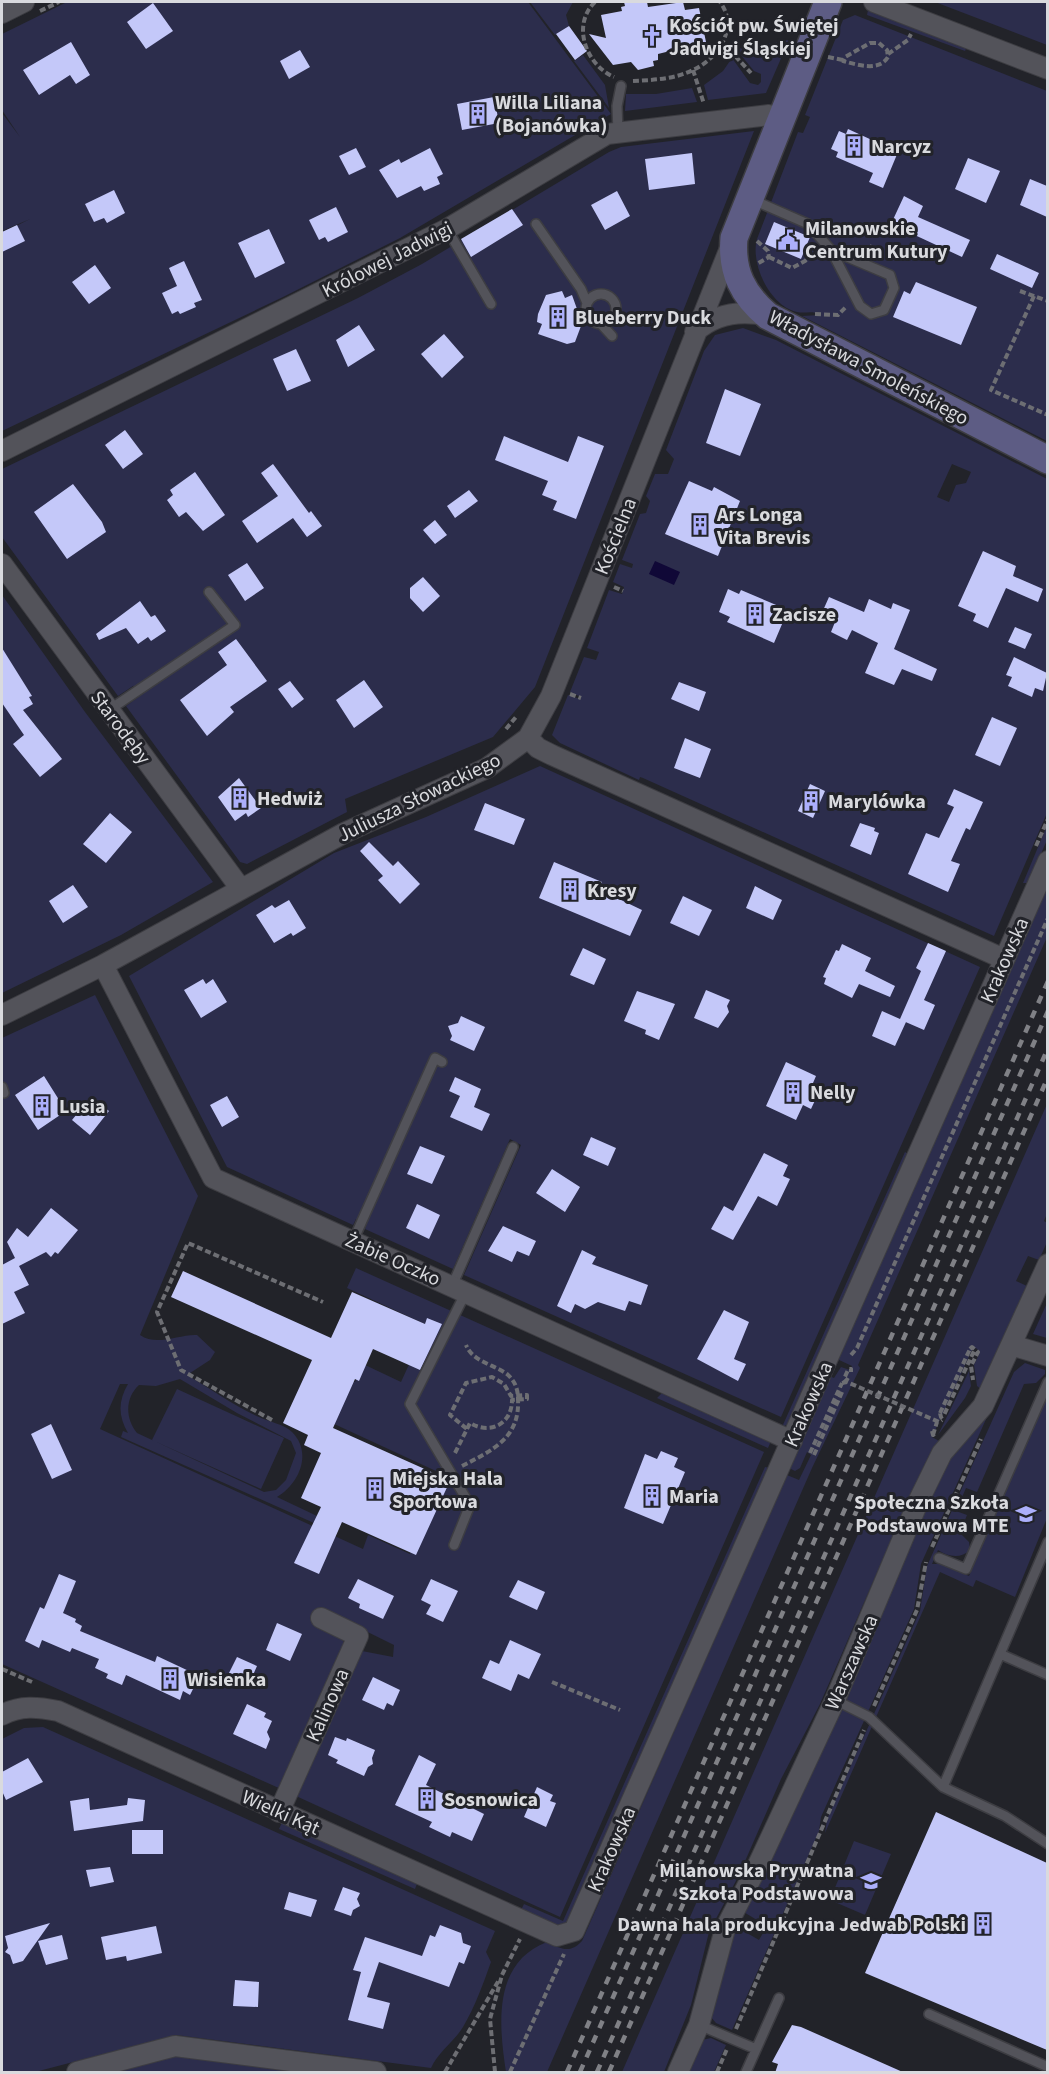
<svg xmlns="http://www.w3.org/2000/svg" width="1049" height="2074" font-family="'Source Sans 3',sans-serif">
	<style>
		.green { fill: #2c2d4c; fill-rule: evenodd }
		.water { fill: #100837 }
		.building { fill: #c4c8f9 }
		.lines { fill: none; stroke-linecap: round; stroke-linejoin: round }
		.lane-casing { stroke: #3d3d42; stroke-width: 12 }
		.street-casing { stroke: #3d3d42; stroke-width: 22 }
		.secondary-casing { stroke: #3d3d42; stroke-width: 30 }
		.path { stroke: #6d6e73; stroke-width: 4; stroke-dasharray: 6 3; stroke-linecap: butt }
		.lane { stroke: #53535a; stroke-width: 9 }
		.street { stroke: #53535a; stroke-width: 20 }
		.secondary { stroke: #5d5c84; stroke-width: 27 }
		.rail { stroke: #808186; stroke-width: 4.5; stroke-dasharray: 8 8; stroke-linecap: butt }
		.path-bridge { stroke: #6d6e73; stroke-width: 4; stroke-dasharray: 6 3; stroke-linecap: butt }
		.labels { text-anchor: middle; stroke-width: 6; stroke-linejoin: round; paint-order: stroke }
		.poi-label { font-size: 20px; font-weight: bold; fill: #d9dade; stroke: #222329; text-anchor: start }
		.street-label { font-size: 20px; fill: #d9dade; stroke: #222329 }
	</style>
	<rect width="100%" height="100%" fill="#222329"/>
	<path class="green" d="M67,2h461l83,112 -211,124 -117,59 -281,134v-198l28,-14 -28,12v-118l18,24 -18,-27v-76z
		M530,2h43l-7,13 3,11 -14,9z
		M935,2h112v43z
		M868,10l99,37 -2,4 -98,-36z
		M855,15l192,76v350l-245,-125 18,-1c-8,-5 -14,-1 -23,-3 -27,-6 -47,-48 -40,-73l41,-107 5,1 7,-16 -5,-2 38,-95z
		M789,40l-23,53 -58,7 -4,-15 19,-14 9,-13 18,25 8,2 3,-3v-8l-7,-3 -18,-22z
		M583,55l22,30 4,23 -35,-47z
		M692,88l5,14 -72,9 1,-17h30z
		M754,131l-219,556 -42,50 -148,62 2,13 -100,52 -7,-2 -114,-156 18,-13 -11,-7 -15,10 -116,-159v-68l356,-171 64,-34 187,-112 12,-5z
		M743,328l33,12 271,139v334l-53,123 -351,-158 -3,-1 -1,3 -79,-37 -8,-8 16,-40 12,4 1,-2 -11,-5 14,-35 12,3 3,-8 -12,-4 22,-58 13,4 2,-7 -11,-5 7,-18 12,4 1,-4 -11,-4 18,-46 6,-1 4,-12 -4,-5 9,-22h13l6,-15 -8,-9 38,-99 11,-16zM952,464l19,8 -5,11 -10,2 -7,17 -12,-5z
		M2,595l83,117 128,170 -92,53 -119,58z
		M540,766l440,201 -199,450 -317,-142 57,-130 -11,-6 -57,130 -88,-40 2,-6 -11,-4 -3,6 -126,-58 -98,-191 205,-123 92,-36z
		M1046,828l1,12 -19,43h-5z
		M1047,881v56l-189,428 2,3 -48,100 -265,604h-41c-7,-46 -14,-109 41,-130 14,7 23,12 35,-1l205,-466 12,5 12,-25 -4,-3 -7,16 -5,3 -6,-3 40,-92 5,2 7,-11 9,3 2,-4 -15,-7z
		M95,995l103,201 -58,139c17,12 39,-1 57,0l18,17 -5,8 -23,15c24,14 47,31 72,42 10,5 25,7 33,15 21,21 7,52 -15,65l40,19 -3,7 -193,-86 2,-6 5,2c-10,-17 -10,-32 0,-49h-8l-20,45 263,120 5,-14 42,19 39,-77 -117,-54 19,-42 4,1 8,-18 38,18 26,-57 -80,-37 9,-20 408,184 -204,465 -264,-121 66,-145 31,6 1,-12 -73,-36 24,35 -64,145 -279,-125v-626zM180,1379l57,34 54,28 5,12 -10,27 -10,10 -12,2 -127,-59c-12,-15 -12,-35 2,-48l17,1z
		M1047,1104l1,107 -4,10 3,2v19l-8,18 -11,-4 -12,25 11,5 -45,104 -5,-4 -3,-21 6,-13 -4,-4 -4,2 -40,87 7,4 -32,67h-2l-85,196 -39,75 -42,96 -30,57 -18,73 -27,67h-42z
		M905,1152l6,4 -122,268 -7,3z
		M1047,1303v35l-14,-4z
		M1025,1363l20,7v4l-9,9 -12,1 -47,108 -11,-4 -10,23 11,4 -7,18 9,9 1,8c-9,9 -22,7 -32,0l-6,14h8l29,12 78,-180v122l-32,79 -39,-17 -3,7 -33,-15 -115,261 2,-14 93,-208 7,-45 87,-194z
		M969,1371l2,15 -6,12 -27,37z
		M177,1389l107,49 -23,51 -109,-49z
		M663,1392l108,49 -3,7 -111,-50z
		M987,1417l-66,147 -7,45 -93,208 -2,14 -87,199 -16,-7 -6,-7 25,-90 24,14 8,-14 -25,-15 203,-449 17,-23z
		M765,1467l5,1 -200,454 -11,5 -39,-15 4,-8 39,17z
		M43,1727l452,204 -9,21 5,10c-8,22 -16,45 -28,65 -9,15 -25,25 -32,41l-255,-33 -141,37h-33v-333l22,-11z
		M283,1820l135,61 -3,8 -136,-60z
		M854,1841l37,13 -26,61 -35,-15z
		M711,2038l15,7 -12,27h-27l15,-32z
		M179,2055l120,17h-185z"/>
	<path class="water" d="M655,561l25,11 -6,13 -25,-11z"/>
	<path class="building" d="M624,2h23l1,5 35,-5 2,8 14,-2 7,34 -48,12v6l-5,1 1,5 -16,4 -7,-8 -18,3 -24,-31 17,4 -5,-23 21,-4 -1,-4 4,-1z
		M153,3l20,28 -27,18 -19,-27z
		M569,26l18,25 -12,9 -19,-26z
		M71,42l19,33 -14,9 -6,-9 -31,20 -16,-25z
		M300,50l10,17 -21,12 -9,-18z
		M494,97l5,26 -37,7 -5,-26z
		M848,129l50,23 -15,36 -14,-6 4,-9 -37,-16 2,-5 -7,-3 8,-18 7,3z
		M356,148l10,19 -17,8 -10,-19z
		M430,148l13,26 -6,3 3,7 -16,7 -3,-5 -24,12 -18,-28 20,-11 2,4z
		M692,153l3,31 -46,6 -4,-31z
		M968,158l32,13 -14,32 -31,-14z
		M1030,179l17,7v31l-27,-12z
		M114,190l11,23 -18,10 -3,-5 -10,4 -9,-18z
		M617,191l13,25 -25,14 -14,-25z
		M904,196l19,10 -5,11 52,23 -8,17 -71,-33z
		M336,207l12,25 -20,10 -3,-5 -6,3 -10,-20z
		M512,209l11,16 -52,32 -10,-18z
		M774,222l36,15 -9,22 -36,-15z
		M17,225l8,16 -23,11v-20z
		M269,229l16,34 -30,15 -17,-35z
		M997,254l42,19 -7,15 -42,-19z
		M184,261l18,39 -8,3 2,4 -16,7 -2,-3 -6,3 -10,-21 15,-7 -8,-18z
		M95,265l16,23 -22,16 -17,-22z
		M916,282l61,25 -16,38 -68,-28 11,-26 6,3z
		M562,291l3,7 7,-3 5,14 10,1 -12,32 -8,2 -29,-10 4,-10 -5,-2 1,-8 8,-19z
		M359,325l16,25 -27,17 -12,-27z
		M444,334l20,23 -22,21 -21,-24z
		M296,349l15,32 -24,10 -14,-32z
		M725,389l36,15 -21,52 -34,-13z
		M125,430l18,24 -20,15 -18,-24z
		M504,436l64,26 10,-26 26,10 -28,73 -23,-9 4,-9 -15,-6 6,-14 -53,-21z
		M273,464l36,49 2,-2 11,15 -15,11 -14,-19 -36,25 -15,-22 36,-25 -17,-23z
		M195,472l30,43 -22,16 -17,-19 -7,5 -12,-17 6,-5 -3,-5z
		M689,481l23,10 2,-4 26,14 -22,55 -53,-22z
		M73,484l29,38 4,10 -39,27 -33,-47z
		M469,490l9,11 -23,17 -8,-12z
		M435,520l12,15 -12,9 -12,-14z
		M983,551l33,15 -3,10 30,13 -5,13 -32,-14 -18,40 -15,-7 3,-7 -18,-8z
		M247,563l17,25 -19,13 -17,-26z
		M423,577l17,19 -17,16 -13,-14v-10z
		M728,589l11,5 2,-4 47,20 -14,33 -47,-21 3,-5 -11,-5z
		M829,597l35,15 5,-13 22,10 2,-6 17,7 -16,39 43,20 -5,12 -30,-12 -8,16 -29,-12 13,-30 -26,-13 -5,10 -16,-8 4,-10 -14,-7z
		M140,601l11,16 4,-2 11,16 -15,10 -3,-4 -10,7 -12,-16 -27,12 -3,-6z
		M1015,627l17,7 -7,15 -17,-7z
		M236,639l31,42 -37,26 4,5 -27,24 -27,-36 47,-35 -9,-13z
		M2,648l30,48 -3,1 4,7 -10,6 39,49 -22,18 -27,-33 11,-9 -22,-32z
		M1014,657l33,16 -4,18 -8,-3 -3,9 -24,-11 4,-9 -6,-2z
		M364,680l19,27 -29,21 -18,-28z
		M290,681l14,18 -12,9 -14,-19z
		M679,682l27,10 -7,19 -28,-12z
		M992,717l25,11 -17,38 -25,-11z
		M685,738l26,11 -11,29 -26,-10z
		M239,778l22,30 -13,9 -2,-4 -11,8 -17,-24z
		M810,784l15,7 -12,27 -15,-7z
		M954,789l29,13 -13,28 -4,-2 -15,33 9,3 -12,28 -40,-18 18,-41 13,5 15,-31 -7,-3z
		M485,803l40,16 -11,26 -40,-15z
		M110,813l22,19 -26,31 -23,-19z
		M860,823l15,5 -1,3 5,2 -8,22 -21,-9z
		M369,842l24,24 5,-5 22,23 -20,20 -22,-24 5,-4 -23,-25z
		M554,862l48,20 -4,7 44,21 -12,26 -91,-38z
		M73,885l15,22 -25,16 -14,-22z
		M755,886l27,14 -9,20 -27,-12z
		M683,896l29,14 -13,26 -29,-13z
		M289,900l17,28 -13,8 -2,-3 -17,10 -18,-28 16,-10 3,3z
		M928,943l18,8 -22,49 11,5 -11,25 -23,-10 5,2 -11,24 -23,-10 10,-25 18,8 21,-48 -5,-3z
		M842,944l29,14 -6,13 30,15 -5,11 -31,-13 -7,14 -28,-14 2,-6 -3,-1 13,-27 3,1z
		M583,948l23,11 -12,26 -24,-10z
		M203,979l3,5 7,-5 14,23 -26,16 -17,-28z
		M706,990l24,10 -3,6 2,6 -11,16 -24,-10z
		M637,991l38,13 -16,36 -14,-6 1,-4 -22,-9z
		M461,1016l24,11 -11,24 -24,-11 2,-4 -4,-10 10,-3z
		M786,1062l30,14 -6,14 8,4 -7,15 -8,-4 -7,15 -30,-14z
		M44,1076l22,35 -28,19 -23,-35z
		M455,1077l26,12 -7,18 16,7 -8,17 -32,-14 10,-21 -11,-5z
		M227,1096l12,21 -17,10 -12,-22z
		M91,1097l18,14 -19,24 -18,-15z
		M591,1137l25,11 -8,18 -25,-11z
		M420,1146l25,10 -13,28 -25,-10z
		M764,1153l24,12 -5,11 7,3 -13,27 -19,-10 -25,44 -22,-11 13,-23 9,5z
		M552,1169l28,18 -15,25 -29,-19z
		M417,1204l23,11 -11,24 -23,-11z
		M51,1208l27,22 -20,24 -3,-2 -4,5 -5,-5 -27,14 10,19 -15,7 11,21 -23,11v-59l13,-7 -8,-16 10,-14 11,9z
		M503,1226l33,15 -7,15 -12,-5 -5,11 -24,-11z
		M582,1250l14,7 -4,7 56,21 -7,20 -12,-4 -4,10 -27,-9 -13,7 -10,-5 -4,9 -14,-7z
		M183,1271l148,67 21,-46 73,32 2,-6 15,6 -22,46 -47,-21 -14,32 -4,-2 -22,49 114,51 2,4 -33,72 -74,-33 -23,52 -25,-11 27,-56 -20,-9 20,-45 -17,-8 4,-10 -25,-12 29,-63 -141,-63z
		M724,1310l25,12 -15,37 12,5 -8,17 -41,-22z
		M51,1424l21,46 -20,9 -21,-45z
		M661,1451l17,7 -4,9 11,5 -22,52 -39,-16 21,-54 12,5z
		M59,1574l17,7 -13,32 13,6 -1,3 7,4 -2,5 75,31 2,-6 34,16 -2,5 8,4 -7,14 -7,-4 -3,9 -54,-25 -4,10 -16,-7 2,-4 -13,-6 4,-9 -27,-11 -2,4 -28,-12 -3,8 -14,-7 15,-34 4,2z
		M358,1579l36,17 -11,23 -24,-11 1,-4 -12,-6z
		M431,1579l27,12 -15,31 -17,-8 5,-9 -10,-5z
		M518,1580l27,12 -8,18 -28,-13z
		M277,1623l25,11 -12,27 -24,-11z
		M510,1640l31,14 -12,25 -11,-5 -7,17 -29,-13 8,-18 9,4z
		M237,1657l20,9 -7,16 -21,-9z
		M373,1677l27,13 -7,16 -6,-3 -3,7 -22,-10z
		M247,1704l19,9 -2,4 8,4 -5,11 3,7 -4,10 -33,-15z
		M335,1737l11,4 1,-3 28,12 -3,8 1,6 -5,3 -4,9 -28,-13 2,-3 -10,-5z
		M419,1755l17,9 -10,21 58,29 -12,27 -20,-9 -2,5 -21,-10 3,-5 -37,-17z
		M28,1758l15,24 -37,18 -4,-9v-19z
		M537,1787l16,8 -3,6 6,2 -10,24 -22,-10z
		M89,1798l1,12 37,-5 1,-7 17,2 -2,21 -69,10 -4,-30z
		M936,1812l111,51v187l-182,-77z
		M132,1830h31v24h-31z
		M110,1867l4,15 -24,5 -4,-17z
		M343,1887l17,6 -3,6 3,7 -7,4 -2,6 -17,-6z
		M289,1892l28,8 -6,17 -27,-8z
		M50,1923l-27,38 -10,3 -3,-9 -5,-3 3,-4 -3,-12z
		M440,1925l21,8 2,10 8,3 -7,18 -5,-2 -10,25 -70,-25 -12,35 23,6 -7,26 -35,-9 13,-48 -8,-2 12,-33 57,19 8,-21 5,2z
		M156,1926l6,27 -35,8 -1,-5 -20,4 -5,-23z
		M62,1935l6,24 -22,6 -8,-24z
		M235,1980l24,2 -1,25 -25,-1z
		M792,2025l9,2 104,46h-130l3,-9 -6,-2z"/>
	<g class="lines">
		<g class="lane-casing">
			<path id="lane" d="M618,132l-1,-26 4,-20
				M753,200l55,24 23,26 59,25 4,13 -10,22 -13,4 -11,-8 -29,-56
				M536,224l45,65 6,14
				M447,229l44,75
				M586 309a15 15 0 1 1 30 0a15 15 0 1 1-30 0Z
				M601,324l11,12
				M109,710l126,-85 -26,-33
				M2,1087l2,6
				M353,1241l82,-183 7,4
				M452,1286l61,-139
				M454,1545l16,-40 -60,-101 56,-112
				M939,1558l27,11 82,-187
				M1000,1654l48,21
				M835,1700l34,17 74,70 105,-245
				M943,1787l62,29 43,28
				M929,2014l119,53
				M699,2025l57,24
				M746,2072l33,-74"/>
		</g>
		<g class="street-casing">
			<path id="street" d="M874,2l174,67
				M2,13l22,-11
				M695,332c21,-19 46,-22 73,-16
				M2,451l445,-222 160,-95 162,-19 14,4
				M2,564l239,325
				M528,738l10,10 14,7 452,204
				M103,965l110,213 579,263
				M2,1015l101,-50 241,-132 143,-65 41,-30 23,-42 181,-453
				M1011,1345l37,11
				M2,1715c18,-10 36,-8 56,-4l499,225 17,-5 474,-1070
				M279,1812l79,-176 -37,-18
				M77,2072l98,-26 201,26
				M678,2072l21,-47 26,-96 31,-60 79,-169 84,-200 23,-47 41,-47 65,-142"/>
		</g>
		<g class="secondary-casing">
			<path id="secondary" d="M828,2l-94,236c-3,34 9,57 34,78l280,144"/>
		</g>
		<path class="path" d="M595,2c-24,23 -9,63 19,75
			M40,11l19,-9
			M723,43l28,30
			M870,43h9l8,7 1,7c-9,15 -30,8 -45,4l2,-4z
			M888,54l20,-14 3,-6
			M828,57l15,3
			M693,70l11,34
			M633,81c20,-1 42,-2 60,-11 26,-12 46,-43 27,-68
			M757,241l11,10 1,6 -12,7
			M869,254l3,-9
			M769,257l23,11 13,-7 10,-9
			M1020,291l28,10
			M1034,296l-43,94 57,25
			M815,314l23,1 8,-8
			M614,587l9,4
			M570,694l11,4
			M506,729l10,-12
			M1036,846l12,-27
			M970,1349l2,-2 6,5 -7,14 2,14
			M851,1355l6,-7 191,-430
			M848,1378l-2,3 -2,-2 4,-9 3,-1v3
			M940,1413l1,4 3,-2 30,-64
			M940,1413l30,-64
			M272,1420l-91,-50 -24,-58 31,-69 135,59
			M933,1435l4,-13
			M455,1453l15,-30c20,12 42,1 42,-23l15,-1v-4l-16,1 -7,-12 -12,-7 -26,6 -16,32 17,14
			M810,1453l32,-70
			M814,1455l29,-65
			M462,1466c31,-16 58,-28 56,-67 0,-10 -3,-18 -11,-25 -14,-10 -34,-12 -41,-29
			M932,1547l49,-108
			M2,1669l30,13
			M552,1682l68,28
			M874,1706l43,-96 9,-48
			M736,2029l128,-299
			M445,2072l54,-92
			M495,2072l-5,-53 12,-44 18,-36
			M510,2072l54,-118
			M717,2072l10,-23"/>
		<use href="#lane" class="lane"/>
		<use href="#street" class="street"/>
		<use href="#secondary" class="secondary"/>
		<path class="rail" d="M567,2072l481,-1091
			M580,2072l468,-1061
			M597,2072l451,-1024
			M609,2072l439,-995"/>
		<path class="path-bridge" d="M842,1383l5,-1 92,40 3,-2
			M932,1431l1,4 3,-2"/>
	</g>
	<defs>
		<g id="church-bare" transform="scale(1.62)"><path d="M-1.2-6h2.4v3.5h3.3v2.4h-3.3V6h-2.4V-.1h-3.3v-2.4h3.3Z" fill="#acaffb" stroke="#222329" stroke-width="2.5" paint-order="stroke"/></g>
		<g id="building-bare" transform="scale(1.62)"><path d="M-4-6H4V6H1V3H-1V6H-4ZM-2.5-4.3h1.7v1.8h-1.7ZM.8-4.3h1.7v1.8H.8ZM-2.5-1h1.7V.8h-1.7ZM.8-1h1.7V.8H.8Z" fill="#acaffb" stroke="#222329" stroke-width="2.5" paint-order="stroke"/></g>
		<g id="civic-bare" transform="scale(1.62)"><path d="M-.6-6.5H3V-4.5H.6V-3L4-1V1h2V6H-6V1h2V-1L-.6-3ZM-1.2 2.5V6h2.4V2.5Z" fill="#acaffb" stroke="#222329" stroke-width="2.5" paint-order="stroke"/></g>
		<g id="school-bare" transform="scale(1.62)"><path d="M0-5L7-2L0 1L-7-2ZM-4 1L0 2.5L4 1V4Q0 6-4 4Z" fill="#acaffb" stroke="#222329" stroke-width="2.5" paint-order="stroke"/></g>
	</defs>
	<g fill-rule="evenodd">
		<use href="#church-bare" x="652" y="36"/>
		<use href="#building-bare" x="478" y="114"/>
		<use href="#building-bare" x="854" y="146"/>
		<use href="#civic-bare" x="788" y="240"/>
		<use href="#building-bare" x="558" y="317"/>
		<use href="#building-bare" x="700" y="525"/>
		<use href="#building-bare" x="755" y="614"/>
		<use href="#building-bare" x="240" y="798"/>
		<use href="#building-bare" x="811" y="801"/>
		<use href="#building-bare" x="570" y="890"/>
		<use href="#building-bare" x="793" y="1092"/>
		<use href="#building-bare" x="42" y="1106"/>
		<use href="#building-bare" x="375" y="1489"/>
		<use href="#building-bare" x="652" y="1496"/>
		<use href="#school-bare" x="1026" y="1514"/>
		<use href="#building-bare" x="170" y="1679"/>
		<use href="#building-bare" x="427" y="1799"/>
		<use href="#school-bare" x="871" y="1881"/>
		<use href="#building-bare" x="983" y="1924"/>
	</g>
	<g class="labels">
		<g class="poi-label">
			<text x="669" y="32">Kościół pw. Świętej<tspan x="669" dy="23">Jadwigi Śląskiej</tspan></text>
			<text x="495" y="109">Willa Liliana<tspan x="495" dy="23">(Bojanówka)</tspan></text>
			<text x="871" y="153">Narcyz</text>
			<text x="805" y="235">Milanowskie<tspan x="805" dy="23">Centrum Kutury</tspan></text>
			<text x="575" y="324">Blueberry Duck</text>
			<text x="717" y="521">Ars Longa<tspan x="717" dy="23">Vita Brevis</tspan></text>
			<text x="772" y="621">Zacisze</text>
			<text x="257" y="805">Hedwiż</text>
			<text x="828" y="808">Marylówka</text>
			<text x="587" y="897">Kresy</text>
			<text x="810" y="1099">Nelly</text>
			<text x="59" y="1113">Lusia</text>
			<text x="392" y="1485">Miejska Hala<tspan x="392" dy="23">Sportowa</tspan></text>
			<text x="669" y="1503">Maria</text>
			<text x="1009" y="1509" text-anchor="end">Społeczna Szkoła<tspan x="1009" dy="23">Podstawowa MTE</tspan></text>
			<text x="187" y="1686">Wisienka</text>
			<text x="444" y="1806">Sosnowica</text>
			<text x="854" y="1877" text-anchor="end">Milanowska Prywatna<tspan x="854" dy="23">Szkoła Podstawowa</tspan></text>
			<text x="966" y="1931" text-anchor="end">Dawna hala produkcyjna Jedwab Polski</text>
		</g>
		<g class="street-label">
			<text transform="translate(387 259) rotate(-27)" y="7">Królowej Jadwigi</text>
			<text transform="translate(869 367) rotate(28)" y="7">Władysława Smoleńskiego</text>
			<text transform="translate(615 536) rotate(-68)" y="7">Kościelna</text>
			<text transform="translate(121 727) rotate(53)" y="7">Starodęby</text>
			<text transform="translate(419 797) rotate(-26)" y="7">Juliusza Słowackiego</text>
			<text transform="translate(1004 960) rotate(-66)" y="7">Krakowska</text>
			<text transform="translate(393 1259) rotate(24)" y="7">Żabie Oczko</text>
			<text transform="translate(808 1404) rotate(-66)" y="7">Krakowska</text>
			<text transform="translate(851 1662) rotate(-66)" y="7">Warszawska</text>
			<text transform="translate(327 1705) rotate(-66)" y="7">Kalinowa</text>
			<text transform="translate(281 1812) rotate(24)" y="7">Wielki Kąt</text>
			<text transform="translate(611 1849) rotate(-66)" y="7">Krakowska</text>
		</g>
	</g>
	<rect width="1049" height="2074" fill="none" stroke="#d9dade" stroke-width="6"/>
</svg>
